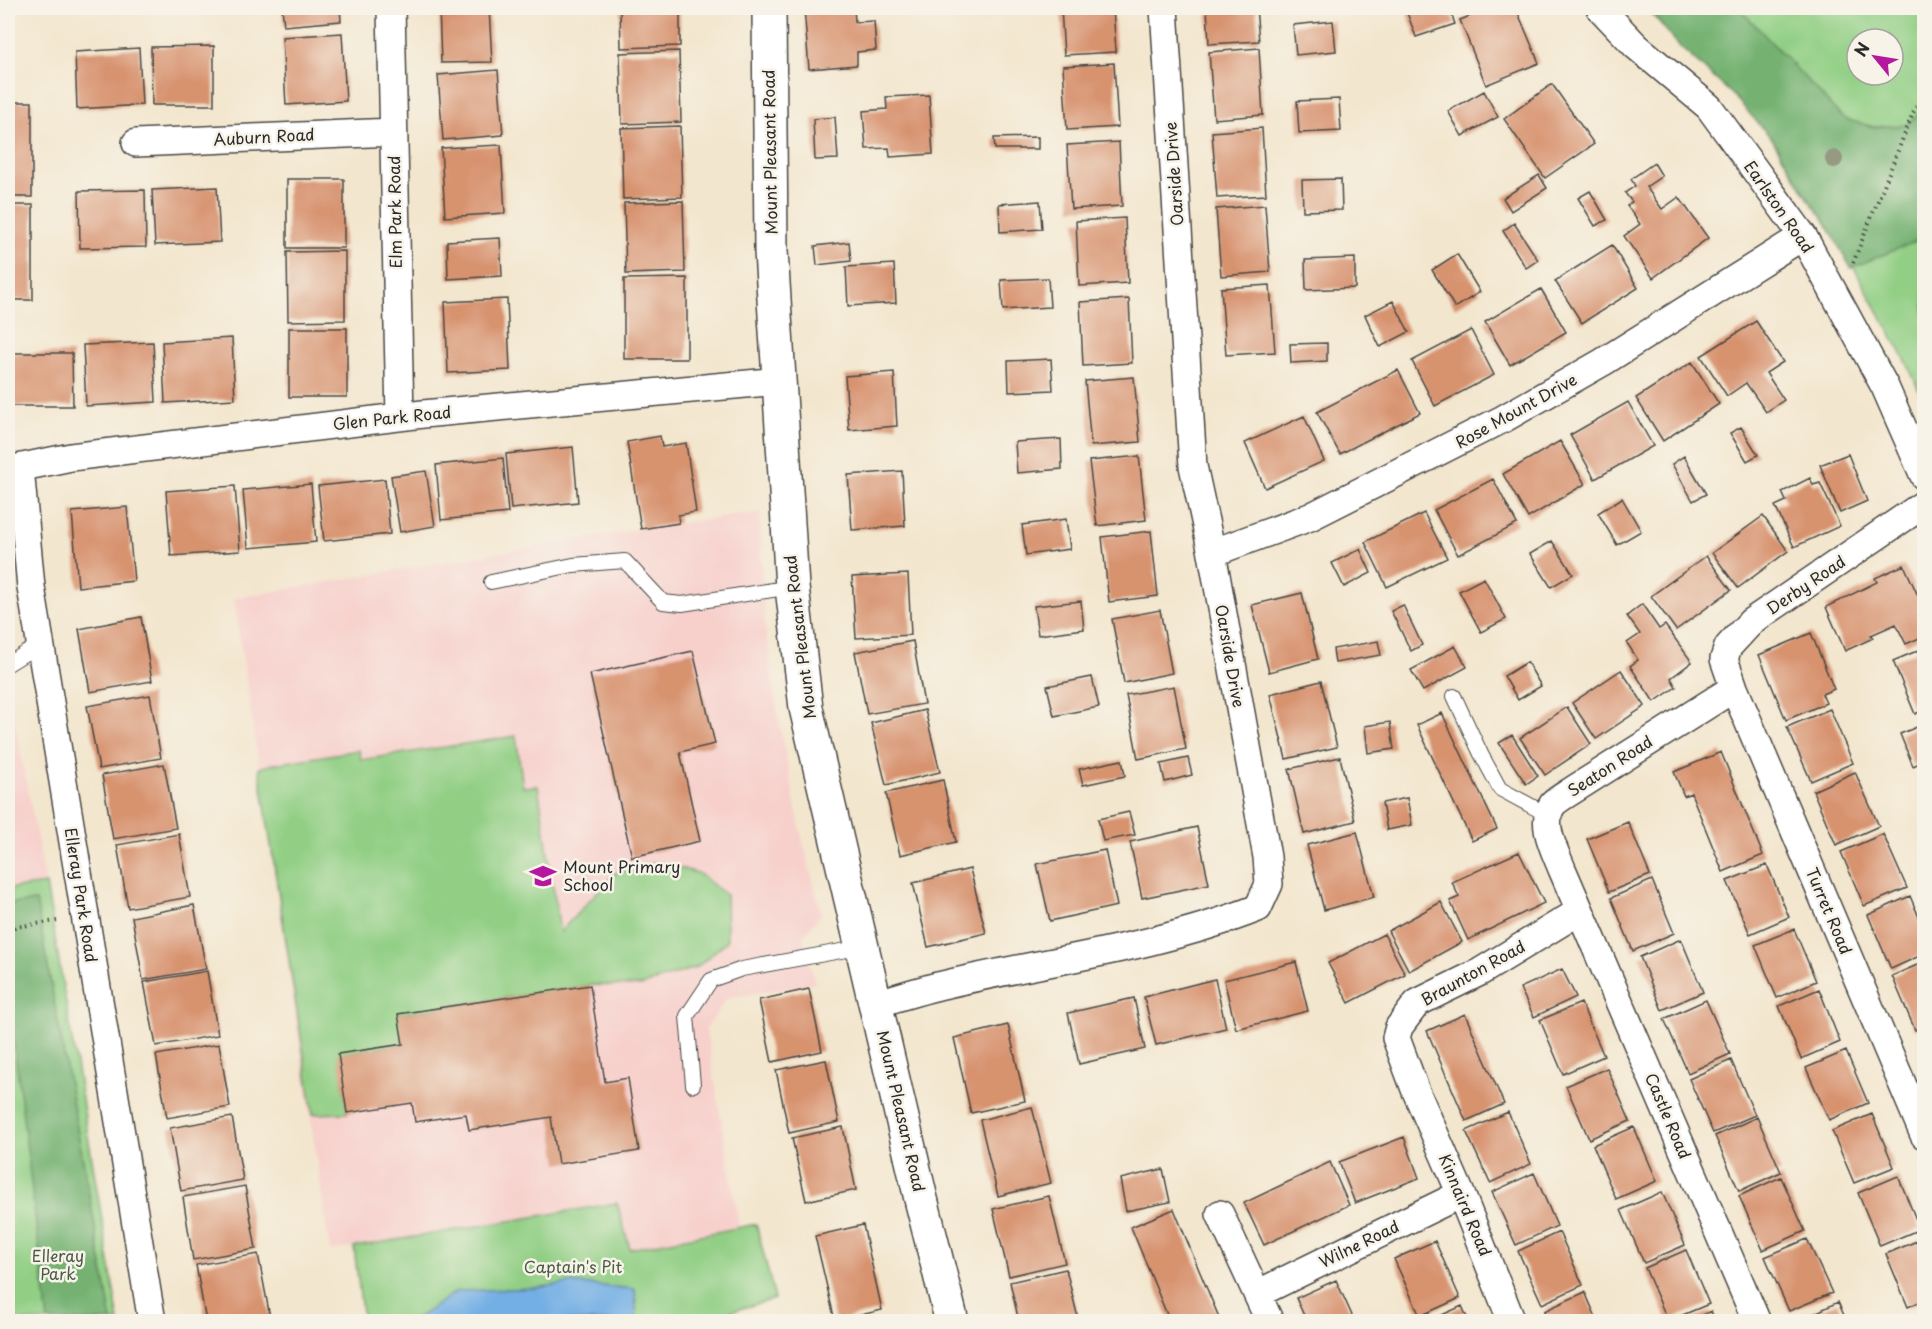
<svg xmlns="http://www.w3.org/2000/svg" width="1932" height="1329" font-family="'Playpen Sans',sans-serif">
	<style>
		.built { fill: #f7d0cc }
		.green { fill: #92cf85; stroke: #5e7d58; stroke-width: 1.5; fill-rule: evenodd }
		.forest { fill: #75b272; stroke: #506e4e; stroke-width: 1.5 }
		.water { fill: #73afe4; stroke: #4f6d88; stroke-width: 1.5 }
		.building { fill: #d7926e }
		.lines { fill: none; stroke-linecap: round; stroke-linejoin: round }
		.service-casing { stroke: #494743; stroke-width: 16 }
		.minor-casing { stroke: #494743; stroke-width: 30 }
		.tertiary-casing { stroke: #494743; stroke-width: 36 }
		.path { stroke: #494743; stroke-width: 4; stroke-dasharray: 1.5 4.5; stroke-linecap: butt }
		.service { stroke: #fff; stroke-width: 14 }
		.minor { stroke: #fff; stroke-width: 27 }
		.tertiary { stroke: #fff; stroke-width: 33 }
		.tree { fill: #969a83 }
		.labels { text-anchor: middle; stroke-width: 5; stroke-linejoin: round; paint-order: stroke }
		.street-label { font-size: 16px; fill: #2b2b2b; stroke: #f7f3e8 }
		.poi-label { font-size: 16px; fill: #2b2b2b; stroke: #f7f3e8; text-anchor: start }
		.park-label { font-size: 16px; fill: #4a5c46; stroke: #f7f3e8 }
	</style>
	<rect width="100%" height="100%" fill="#f7f3e8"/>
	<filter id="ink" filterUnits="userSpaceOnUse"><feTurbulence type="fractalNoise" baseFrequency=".0167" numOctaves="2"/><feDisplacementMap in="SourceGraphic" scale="12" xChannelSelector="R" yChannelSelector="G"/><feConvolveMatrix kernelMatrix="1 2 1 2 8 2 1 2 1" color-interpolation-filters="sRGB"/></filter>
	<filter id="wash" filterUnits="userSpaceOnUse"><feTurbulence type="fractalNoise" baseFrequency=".008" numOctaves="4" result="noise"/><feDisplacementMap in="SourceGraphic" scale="24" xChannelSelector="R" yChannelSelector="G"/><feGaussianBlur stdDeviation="1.35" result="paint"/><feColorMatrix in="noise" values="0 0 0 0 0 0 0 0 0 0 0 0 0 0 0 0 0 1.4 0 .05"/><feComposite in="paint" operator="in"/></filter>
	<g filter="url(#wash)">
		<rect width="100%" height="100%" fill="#f3e6ce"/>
		<path class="built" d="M760,512l4,107 14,99 24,119 19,77 -18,22 12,47 -88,15 -21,31 33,197 -110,24 -12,-47 -287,48 -96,-653 407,-69z
			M8,687l38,197 -38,5z"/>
		<path class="green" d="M1654,8h270v394l-16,-37 -64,-115 -125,-196zM1857,39h36v36h-36z
			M516,736l7,51 15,-1 22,146 55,-59 42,-11 41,11 28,22 1,46 -30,26 -56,19 -51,-1 -191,29 4,30 -64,10 8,59 -34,1 -54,-346 15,-4 85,-14 2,10z
			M46,884l73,437h-111v-432z
			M617,1203l13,46 126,-25 19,75 -79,22h-333l-9,-74z"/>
		<path class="forest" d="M1647,8h92l100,106 9,6 26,7 32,-2 18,-16v129l-73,30 -29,-52 -11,-13 -38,-63 -40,-45 -52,-47z
			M36,901l76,420h-64l-38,-310 -2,-4v-103z"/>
		<path class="water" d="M569,1283l66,6 2,32h-224l44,-30 78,-3z"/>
		<g id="blocks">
			<path class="building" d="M8,8h14l-14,6z
				M282,8h58l1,13 -57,5z
				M439,8h50l3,54 -51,1z
				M620,8h60v38l-59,2z
				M804,8h50l1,14 19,-1 2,29 -19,2v13l-48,4z
				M1061,8h52l3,44 -52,3z
				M1207,8h49l3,33 -50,3z
				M1413,8h36l6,16 -39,13 -10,-27z
				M1491,8h25l23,55 -53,22 -26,-65z
				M1333,21l3,30 -40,4 -3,-30z
				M342,33l4,68 -60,4 -4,-68z
				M214,46v59h-62l-1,-58z
				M139,48l3,57 -65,4 -2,-57z
				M1259,48l4,67 -49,4 -5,-67z
				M679,51l2,71 -59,2 -2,-71z
				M1114,63l4,64 -51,3 -4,-64z
				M498,70l5,65 -60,5 -5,-65z
				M1552,84l42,60 -49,34 -41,-59z
				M1484,91l14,26 -36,19 -14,-25z
				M929,95l4,59 -43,3 -1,-9 -23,1 -3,-38 24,-2 -1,-12z
				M1339,99l2,32 -42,2 -2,-32z
				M8,102h24v95h-24z
				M835,117l3,42 -23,1 -2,-41z
				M680,126l2,71 -59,2 -2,-71z
				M1262,128l4,67 -49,3 -5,-66z
				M1038,137v12h-43l-1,-11z
				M1119,142l3,64 -51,3 -4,-64z
				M501,145l4,68 -60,4 -4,-69z
				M1654,163l8,13 -16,11 16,22 17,-12 29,41 -55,40 -29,-42 16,-12 -13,-18 5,-4 -7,-9 10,-7 -4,-7z
				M1539,175l8,13 -36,23 -8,-13z
				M287,179h57v69h-57z
				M1341,179l1,31 -39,1 -1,-31z
				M217,187l3,55 -65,3 -3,-55z
				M145,190l1,57 -66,1 -1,-57z
				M1590,191l17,29 -12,6 -17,-28z
				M683,201l2,71 -59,2 -2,-71z
				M1040,201l2,28 -42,3 -1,-28z
				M8,205h25v95h-25z
				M1265,205l5,67 -49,4 -5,-67z
				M1125,218l3,65 -49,3 -3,-65z
				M1514,223l24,37 -12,8 -23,-37z
				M500,238l2,38 -54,3 -1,-38z
				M849,242l2,19 -34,4 -2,-19z
				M1612,245l26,43 -56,35 -27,-42z
				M345,251v69l-57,1 -1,-69z
				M1457,254l23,38 -25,16 -23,-38z
				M1355,258v30l-49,2 -1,-30z
				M894,264l2,39 -48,3 -2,-39z
				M687,278v81h-63v-80z
				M1048,278l2,29 -47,3 -2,-30z
				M1270,285l5,67 -49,3 -5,-67z
				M1541,289l25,43 -56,33 -25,-43z
				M507,299l3,71 -62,3 -3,-71z
				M1129,299l3,64 -49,3 -3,-64z
				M1393,301l16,31 -29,15 -15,-32z
				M1756,321l27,41 -17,11 18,27 -18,12 -20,-29 -19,13 -26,-40z
				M289,328h58v69h-58z
				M1471,330l23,45 -59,31 -23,-45z
				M232,338l3,61 -70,4 -3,-61z
				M153,342l3,60 -70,4 -3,-61z
				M1327,343v18l-36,2 -1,-19z
				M8,353h64l1,53h-65z
				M1051,359l2,31 -44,2 -1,-31z
				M1692,362l27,42 -56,37 -27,-43z
				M1398,370l22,43 -80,41 -23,-42z
				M894,372l3,54 -48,4 -4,-54z
				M1134,377l6,65 -49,4 -6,-65z
				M1628,402l25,44 -58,33 -25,-44z
				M1304,416l20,45 -59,27 -20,-45z
				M1741,427l17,28 -11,6 -17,-28z
				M660,436l2,11 24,-4 10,69 -18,3 1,8 -38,6 -14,-87z
				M1061,439l1,30 -45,4 -2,-31z
				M1560,441l25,43 -57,34 -25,-44z
				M573,447l5,55 -67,7 -5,-55z
				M1848,454l19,47 -27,12 -20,-48z
				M1139,456l7,64 -49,6 -8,-65z
				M1684,456l22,38 -13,7 -21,-37z
				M503,458l5,55 -67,7 -5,-55z
				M426,471l9,55 -35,6 -9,-56z
				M902,471l3,55 -53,4 -4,-55z
				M1810,478l3,7 7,-2 20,43 -46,21 -19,-41 11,-5 -4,-9z
				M385,479l5,55 -66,7 -6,-55z
				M1493,479l24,45 -59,31 -24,-45z
				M311,484l5,58 -68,6 -5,-58z
				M235,486l5,65 -69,5 -5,-65z
				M1622,498l19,33 -24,14 -19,-32z
				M127,507l7,74 -56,6 -6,-75z
				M1424,513l23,45 -60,29 -22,-45z
				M1763,516l25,35 -50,37 -26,-35z
				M1066,519l4,30 -44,6 -4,-30z
				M1151,531l7,65 -49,6 -7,-65z
				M1552,541l21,33 -22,13 -21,-33z
				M1360,549l11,24 -27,14 -12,-24z
				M1706,556l25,34 -55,40 -25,-34z
				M1904,565l20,44v27l-18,8 -10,-20 -25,11 2,3 -28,13 -19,-44 51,-25 -2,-4z
				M908,574l3,61 -55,3 -4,-61z
				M1484,578l22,41 -25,13 -22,-41z
				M1302,593l16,66 -49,13 -17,-67z
				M1081,601l3,28 -46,6 -4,-29z
				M1642,604l17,25 6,-4 27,37 -21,16 5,9 -22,15 -24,-36 8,-6 -11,-17 13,-9 -13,-18z
				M1403,605l19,40 -11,6 -20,-40z
				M1160,610l12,63 -48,10 -12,-64z
				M141,617l11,64 -62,11 -11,-63z
				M1811,633l23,56 -12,5 4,9 -40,17 -27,-65z
				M913,641l11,63 -57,10 -12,-62z
				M1378,641l3,14 -46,8 -2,-14z
				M1455,646l12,21 -44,24 -12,-21z
				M1924,648v62l-9,4 -22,-53z
				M693,651l22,93 -35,8 20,89 -68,16 -42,-183z
				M1527,662l14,24 -23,14 -14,-24z
				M1621,670l24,36 -49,33 -24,-36z
				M1092,677l7,30 -45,9 -7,-30z
				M1321,681l16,66 -51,12 -16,-65z
				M1174,686l12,63 -48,10 -12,-64z
				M150,695l11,63 -62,11 -12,-63z
				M1567,707l24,37 -46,31 -25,-37z
				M1830,709l23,54 -42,18 -24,-54z
				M925,710l15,62 -54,13 -15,-62z
				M1442,713l55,116 -25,12 -55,-116z
				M1390,722l4,27 -26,4 -3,-27z
				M1924,724v37l-11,5 -13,-32z
				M1512,735l26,41 -12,8 -27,-41z
				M1721,752l42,103 -40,17 -32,-79 -7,3 -10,-24z
				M1340,757l15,64 -51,13 -15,-65z
				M1188,758l4,17 -27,7 -4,-18z
				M1122,760l3,16 -42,9 -4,-16z
				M164,764l12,64 -63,11 -11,-64z
				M1855,772l24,54 -43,19 -23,-54z
				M943,780l13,62 -56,13 -14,-62z
				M1407,798l5,27 -25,5 -5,-27z
				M1129,812l6,23 -32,6 -5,-22z
				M1628,822l22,53 -41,17 -22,-53z
				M1197,827l12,57 -67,14 -12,-56z
				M1357,832l17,65 -50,13 -17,-65z
				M179,834l11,63 -62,11 -11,-63z
				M1883,834l24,54 -43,18 -23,-54z
				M1105,850l12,56 -67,15 -13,-57z
				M1519,852l25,51 -76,37 -18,-39 9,-4 -7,-15z
				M1767,865l22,52 -39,17 -23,-53z
				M970,869l16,64 -58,14 -15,-64z
				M1652,880l22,53 -41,18 -22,-53z
				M1910,896l14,33v25l-33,15 -23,-54z
				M1441,902l21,40 -53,29 -21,-40z
				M194,905l12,64 -63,11 -11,-63z
				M1794,929l22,52 -39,17 -22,-53z
				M1384,934l21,40 -56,29 -21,-40z
				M1681,939l22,53 -41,18 -22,-53z
				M1296,962l12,49 -72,18 -12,-49z
				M1924,962v64l-9,4 -23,-54z
				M1562,969l14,28 -42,20 -14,-29z
				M207,971l11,64 -62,11 -12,-64z
				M1215,979l11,49 -70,17 -12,-48z
				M590,985l15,97 23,-4 11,73 -81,13 -7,-47 -82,13 -3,-16 -51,8 -3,-19 -65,10 -9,-59 65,-10 -5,-30z
				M809,989l13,62 -50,11 -13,-62z
				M1819,989l21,53 -39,17 -22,-53z
				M1134,998l11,51 -66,15 -11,-51z
				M1706,1000l24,54 -42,19 -24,-54z
				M1581,1003l23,53 -41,18 -23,-54z
				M1465,1014l39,90 -38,17 -39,-90z
				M1008,1025l17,76 -54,12 -17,-75z
				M219,1044l11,63 -63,11 -11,-63z
				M1846,1051l22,52 -39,17 -23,-52z
				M826,1060l13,62 -50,11 -13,-63z
				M1731,1060l24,55 -42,18 -24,-54z
				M1607,1068l23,53 -41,18 -23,-53z
				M1032,1107l19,76 -53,13 -18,-76z
				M1508,1112l23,52 -41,19 -24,-52z
				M1872,1114l22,53 -40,16 -22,-52z
				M232,1117l11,63 -62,11 -11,-63z
				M1757,1117l24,55 -42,19 -24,-55z
				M843,1127l13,63 -50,11 -14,-63z
				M1634,1127l23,54 -41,18 -23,-54z
				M1404,1137l15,41 -64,25 -16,-41z
				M1330,1162l19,43 -85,40 -20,-42z
				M1163,1169l7,33 -44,9 -6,-32z
				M1534,1173l23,53 -41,19 -24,-53z
				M1898,1176l22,53 -40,17 -22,-53z
				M1781,1177l24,54 -42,19 -24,-54z
				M245,1186l11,63 -63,11 -10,-63z
				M1662,1192l23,53 -41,18 -23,-53z
				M1049,1196l16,67 -56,13 -16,-67z
				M1174,1209l25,61 22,52h-51l-39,-95z
				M863,1225l19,85 -47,11 -20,-85z
				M1559,1232l24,53 -41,19 -24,-53z
				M1924,1238v62l-16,7 -22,-53z
				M1807,1239l25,54 -43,18 -24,-54z
				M1435,1241l25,57 -40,18 -26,-57z
				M1686,1250l23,54 -41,17 -23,-53z
				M258,1254l12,63 -26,5h-38l-10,-57z
				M1066,1269l13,53h-60l-9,-40z
				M1336,1280l19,42h-48l-11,-24z
				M1585,1292l13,30h-49l-5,-11z
				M1838,1302l9,20h-51z
				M1462,1306l7,16h-43z
				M1711,1311l5,11h-30z
				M1924,1312v10h-11l-2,-4z"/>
		</g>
	</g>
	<g filter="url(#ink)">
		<use href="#blocks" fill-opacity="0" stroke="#494743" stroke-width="1.5"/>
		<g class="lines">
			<g class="service-casing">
				<path id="service" d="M491,582l82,-17 52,-4 38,41 19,2 110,-17
					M8,664l32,-20
					M1454,696l27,58 19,35 48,26
					M693,1085l-6,-69 24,-36 31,-11 121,-22"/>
			</g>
			<g class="minor-casing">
				<path id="minor" d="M391,8l9,409
					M1600,8l36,38 73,61 94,129 82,151 39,89
					M136,143l257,-11
					M20,468l11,119 121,735
					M8,470l63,-13 352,-43 356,-33
					M1924,504l-173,118 -23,25 -4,12 10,29 190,447
					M1212,553l98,-36 193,-98 100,-57 200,-126
					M1734,688l-161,102c-6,4 -15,9 -20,14 -14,19 2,47 9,65l195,453
					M876,1004c23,-7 47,-15 71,-20 104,-24 212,-37 311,-76l11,-24 -2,-27 -55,-304 -19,-87 -29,-458
					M1220,1214l50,108
					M1257,1294l204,-100
					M1512,1322l-51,-128 -46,-105 -19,-51 3,-11 18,-24 63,-31 100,-61"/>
			</g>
			<g class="tertiary-casing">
				<path id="tertiary" d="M769,8l2,243 21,336 14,121 115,491 31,123"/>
			</g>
			<path class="path" d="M1853,263l60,-150 11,-22
				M8,928l49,-7"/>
			<use href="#service" class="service"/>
			<use href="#minor" class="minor"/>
			<use href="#tertiary" class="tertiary"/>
		</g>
		<circle class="tree" cx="1834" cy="159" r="9"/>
	</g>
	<defs>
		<g id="school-bare" transform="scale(2.07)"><path d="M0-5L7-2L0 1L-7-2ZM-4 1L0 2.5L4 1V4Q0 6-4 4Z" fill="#b5179e" stroke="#f7f3e8" stroke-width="2.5" paint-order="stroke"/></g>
	</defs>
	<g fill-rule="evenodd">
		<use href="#school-bare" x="543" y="876"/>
	</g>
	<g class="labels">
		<g class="street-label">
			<text transform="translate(264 137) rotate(-3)" y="6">Auburn Road</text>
			<text transform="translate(770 152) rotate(-91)" y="6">Mount Pleasant Road</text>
			<text transform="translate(1174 174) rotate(-94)" y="6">Oarside Drive</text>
			<text transform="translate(1779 207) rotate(55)" y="6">Earlston Road</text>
			<text transform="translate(395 212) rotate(-91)" y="6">Elm Park Road</text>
			<text transform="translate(1516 411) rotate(-29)" y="6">Rose Mount Drive</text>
			<text transform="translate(392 418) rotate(-6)" y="6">Glen Park Road</text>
			<text transform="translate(1806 585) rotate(-34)" y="6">Derby Road</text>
			<text transform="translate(800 637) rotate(-97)" y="6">Mount Pleasant Road</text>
			<text transform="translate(1230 656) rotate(80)" y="6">Oarside Drive</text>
			<text transform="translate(1610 766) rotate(-33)" y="6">Seaton Road</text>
			<text transform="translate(81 895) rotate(81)" y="6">Elleray Park Road</text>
			<text transform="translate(1829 911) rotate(67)" y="6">Turret Road</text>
			<text transform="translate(1473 973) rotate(-29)" y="6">Braunton Road</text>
			<text transform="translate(901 1111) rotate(77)" y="6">Mount Pleasant Road</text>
			<text transform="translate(1668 1116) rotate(67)" y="6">Castle Road</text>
			<text transform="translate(1465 1205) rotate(67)" y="6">Kinnaird Road</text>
			<text transform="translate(1359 1244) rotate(-26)" y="6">Wilne Road</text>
		</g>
		<g class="poi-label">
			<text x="563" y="873">Mount Primary<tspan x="563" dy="18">School</tspan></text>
		</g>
		<g class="park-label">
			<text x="58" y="1262">Elleray<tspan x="58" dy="18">Park</tspan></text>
			<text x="573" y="1273">Captain's Pit</text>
		</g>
	</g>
	<rect width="1932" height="1329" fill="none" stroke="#f7f3e8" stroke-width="30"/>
	<g transform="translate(1875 57) rotate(300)"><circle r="28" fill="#f7f3e8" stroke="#a5a39c" stroke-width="1.5"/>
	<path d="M0-4.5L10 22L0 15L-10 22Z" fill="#b5179e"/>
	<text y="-9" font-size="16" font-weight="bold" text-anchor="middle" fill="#2b2b2b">N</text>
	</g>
</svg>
